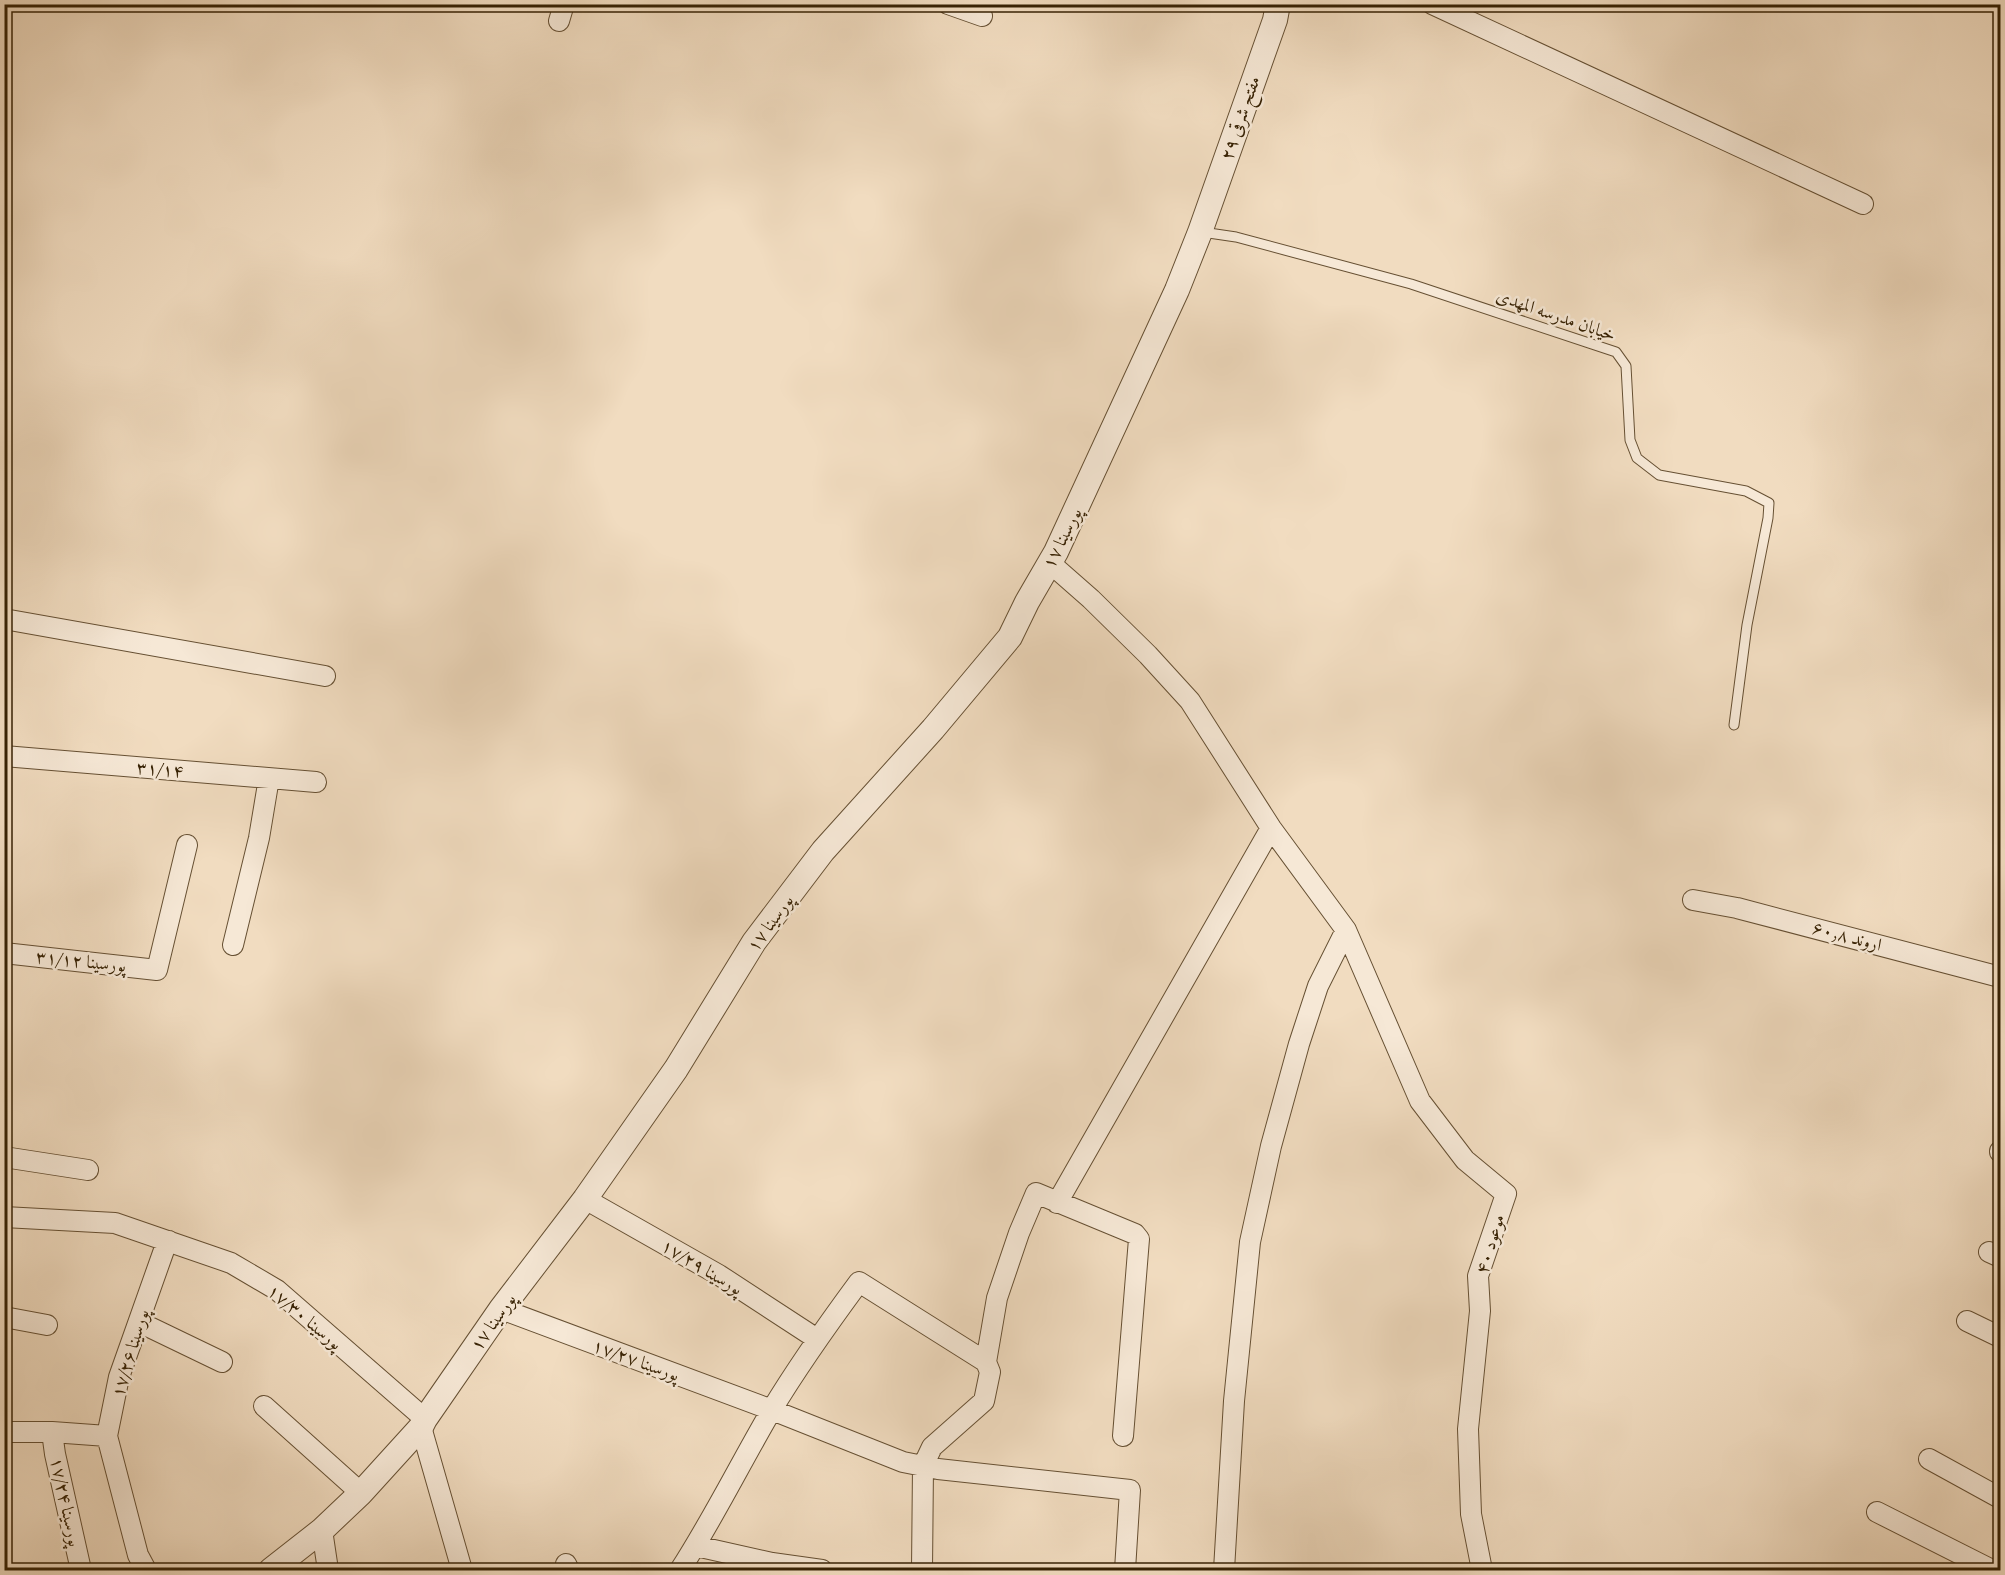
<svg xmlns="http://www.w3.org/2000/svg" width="2005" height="1575" font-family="'IM FELL Great Primer',Amiri,serif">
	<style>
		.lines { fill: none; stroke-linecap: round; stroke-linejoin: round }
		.service-casing { stroke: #665033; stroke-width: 11 }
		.minor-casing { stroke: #665033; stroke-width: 22 }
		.tertiary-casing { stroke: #665033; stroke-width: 26 }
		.service { stroke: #f6e8d6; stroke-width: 9 }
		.minor { stroke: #f6e8d6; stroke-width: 20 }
		.tertiary { stroke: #f6e8d6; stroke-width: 24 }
		.labels { text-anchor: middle; stroke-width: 5; stroke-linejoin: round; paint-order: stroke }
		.street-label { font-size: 18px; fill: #372204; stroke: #f6e8d6 }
	</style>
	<rect width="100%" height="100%" fill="#f1dcc0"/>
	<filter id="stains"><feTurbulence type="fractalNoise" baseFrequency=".00333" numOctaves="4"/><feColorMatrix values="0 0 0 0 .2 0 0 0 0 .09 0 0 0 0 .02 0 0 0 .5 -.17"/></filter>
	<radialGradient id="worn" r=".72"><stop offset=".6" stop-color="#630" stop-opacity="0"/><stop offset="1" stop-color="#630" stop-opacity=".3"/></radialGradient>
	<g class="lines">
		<g class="service-casing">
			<path id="service" d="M1202,232l34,5 175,47 205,68 10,14 4,74 7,18 22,17 87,16 23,12 -1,15 -21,107 -13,100"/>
		</g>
		<g class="minor-casing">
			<path id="minor" d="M948,4l34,12
				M1432,4l431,200
				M559,21l5,-17
				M1050,563l41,36 57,56 42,46 81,127 75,102 74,171 45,59 41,34 -28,82 2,35 -12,118 3,85 11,56
				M4,619l321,57
				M4,756l312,26
				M1693,900l44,8 263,69
				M233,945l26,-107 10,-60
				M4,953l153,17 30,-125
				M2000,1151v1
				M4,1157l84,13
				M585,1199l134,76 98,64
				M1057,1203l214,-375
				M4,1217l111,6 116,40 46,27 148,129
				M1989,1252l11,5
				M501,1309l271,101 131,52 35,7 192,21 -5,80
				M4,1317l43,8
				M1967,1321l33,16
				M139,1322l83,40
				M264,1406l97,87
				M421,1427l41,143
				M4,1432h48l55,4
				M52,1432l3,22 26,116
				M1929,1459l71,39
				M1877,1512l115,58
				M322,1530l6,40
				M696,1546l76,17 50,7
				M566,1564l3,6
				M146,1570l-8,-15 -31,-119 12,-59 45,-127 5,-9
				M680,1570c33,-51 60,-106 91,-159 27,-45 57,-87 88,-129l127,80 11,-64 22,-65 17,-40 99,41 4,5 -16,197
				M922,1570l1,-104 9,-19 52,-46 6,-29 -4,-10
				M1224,1570l10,-169 16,-159 21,-96 28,-102 19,-58 28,-56"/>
		</g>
		<g class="tertiary-casing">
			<path id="tertiary" d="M271,1570l51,-40 39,-37 60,-66 4,-8 76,-110 84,-110 91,-130 78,-127 69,-91 110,-122 77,-92 17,-35 29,-50 121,-262 23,-58 75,-212 3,-16"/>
		</g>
		<use href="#service" class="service"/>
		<use href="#minor" class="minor"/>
		<use href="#tertiary" class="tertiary"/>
	</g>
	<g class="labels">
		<g class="street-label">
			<text transform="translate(1240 118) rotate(-71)" y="6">مفتح شرقی ۲۹</text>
			<text transform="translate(1556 315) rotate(19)" y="6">خیابان مدرسه المهدی</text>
			<text transform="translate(1062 538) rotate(-63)" y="6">پورسینا ۱۷</text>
			<text transform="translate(160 769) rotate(5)" y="6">۳۱/۱۴</text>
			<text transform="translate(770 923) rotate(-54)" y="6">پورسینا ۱۷</text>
			<text transform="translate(1847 936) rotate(15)" y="6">اروند ۶۰٫۸</text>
			<text transform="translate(81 961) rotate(6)" y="6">پورسینا ۳۱/۱۲</text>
			<text transform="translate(1490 1244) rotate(-73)" y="6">موعود ۴۰</text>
			<text transform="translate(702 1267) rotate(31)" y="6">پورسینا ۱۷/۲۹</text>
			<text transform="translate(305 1317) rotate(40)" y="6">پورسینا ۱۷/۳۰</text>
			<text transform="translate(493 1322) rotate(-55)" y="6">پورسینا ۱۷</text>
			<text transform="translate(130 1353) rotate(-73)" y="6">پورسینا ۱۷/۲۶</text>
			<text transform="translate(636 1360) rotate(20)" y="6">پورسینا ۱۷/۲۷</text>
			<text transform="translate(66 1502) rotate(78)" y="6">پورسینا ۱۷/۲۴</text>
		</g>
	</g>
	<rect width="2005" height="1575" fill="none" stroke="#f1dcc0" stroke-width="24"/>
	<rect x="6" y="6" width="1993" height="1563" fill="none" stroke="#372204" stroke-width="3"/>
	<rect x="12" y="12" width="1981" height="1551" fill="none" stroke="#372204" stroke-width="1.5"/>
	<rect width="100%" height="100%" filter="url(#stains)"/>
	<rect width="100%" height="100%" fill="url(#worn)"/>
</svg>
